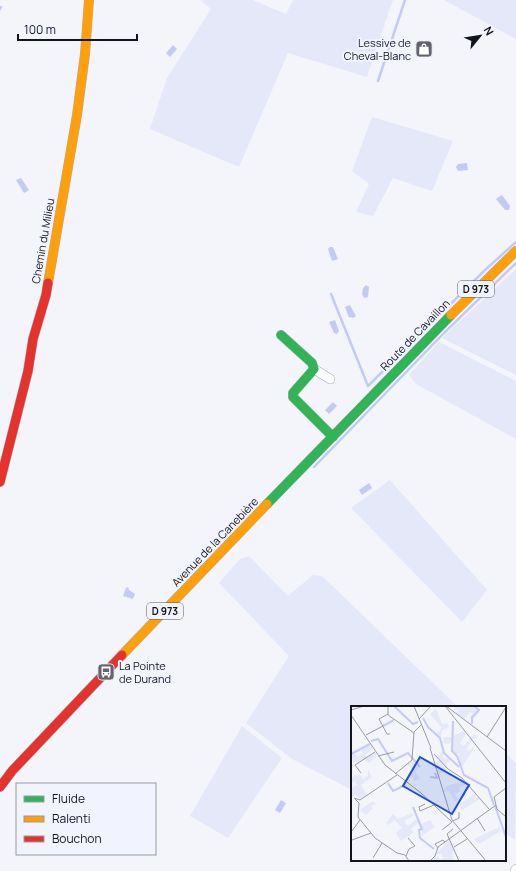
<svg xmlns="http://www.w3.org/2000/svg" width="516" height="871" font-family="Manrope,sans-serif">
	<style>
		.green { fill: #e5e8f8 }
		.water { fill: #c3caf5 }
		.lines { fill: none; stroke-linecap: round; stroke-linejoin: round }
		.stream { stroke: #c3caf5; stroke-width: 2.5 }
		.street-casing { stroke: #aaacb3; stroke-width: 10 }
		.fast-casing { stroke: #aaacb3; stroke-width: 10 }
		.slow-casing { stroke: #aaacb3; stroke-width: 10 }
		.jam-casing { stroke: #aaacb3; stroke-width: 10 }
		.street { stroke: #fdfefe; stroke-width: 9 }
		.fast { stroke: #30b455; stroke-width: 9 }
		.slow { stroke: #ff9f0a; stroke-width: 9 }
		.jam { stroke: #e5322d; stroke-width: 9 }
		.labels { text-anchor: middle; stroke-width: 4; stroke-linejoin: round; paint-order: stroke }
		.shield { fill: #f1f3fe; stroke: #565860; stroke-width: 1 }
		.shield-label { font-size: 10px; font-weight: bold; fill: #13151d }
		.poi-label { font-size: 11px; fill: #13151d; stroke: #f1f3fe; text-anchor: end }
		.street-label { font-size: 11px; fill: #13151d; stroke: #f1f3fe }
		.inset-river { fill: none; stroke: #c3caf5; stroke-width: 2 }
		.inset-road { fill: none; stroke: #9a9ba2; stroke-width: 1 }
		.view { fill: #1d4ed8; fill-opacity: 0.15; stroke: #1d4ed8; stroke-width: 2 }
		.inset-edge { fill: none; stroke: #13151d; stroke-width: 2 }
	</style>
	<rect width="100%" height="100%" fill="#f4f5fb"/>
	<path class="green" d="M200,0h53l33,14 7,-14h100l-26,77 -79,-24 -49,114 -89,-38 17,-51 44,-69z
		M444,0h72v39z
		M372,117l81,24 -21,50 -39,-13 -20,38 -17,-4 13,-28 -17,-13z
		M516,269v106l-74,-37z
		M439,342l77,39v58l-100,-55 -7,-9z
		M390,480l97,110 -25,32 -111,-114z
		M249,556l39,40 25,-21 9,1 136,131h-106v83l-60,-31 -46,-36 43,-67 -70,-73 21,-24z
		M242,726l40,32 -54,80 -38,-22z
		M505,752l11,11 -1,77 -10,-7z"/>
	<path class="water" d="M173,45l4,4 -7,8 -4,-4z
		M467,163l1,7 -10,1 -2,-4 2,-3z
		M21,178l8,12 -5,3 -8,-13z
		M502,195l8,11 -1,4h-4l-9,-11z
		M330,247h3l5,12 -6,2 -4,-12z
		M366,285l3,2 -1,10 -4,1 -2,-4 1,-6z
		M350,305l6,11 -3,2 -2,-1 -2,1 -4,-11z
		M335,320l4,11 -2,3 -3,-1 -5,-11z
		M333,402l4,4 -8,8 -4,-4z
		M369,483l3,5 -10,7 -3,-5z
		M128,587l1,3 6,4 -2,5 -10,-3 3,-8z
		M281,800l5,3 -6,10 -5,-3z"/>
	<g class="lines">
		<path class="stream" d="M0,9l1,-2
			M378,81l27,-81
			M331,294l37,92 117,-116 31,-28
			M314,467l130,-134 72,-70"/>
		<g class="street-casing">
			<path id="street" d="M314,369l16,10
				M515,871l1,-2"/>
		</g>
		<g class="fast-casing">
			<path id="fast" d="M281,335l31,28 2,6 -21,24v4l40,40
				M267,504l184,-189"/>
		</g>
		<g class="slow-casing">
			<path id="slow" d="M48,283l29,-168 8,-61 4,-54
				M451,315l65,-64
				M122,655l145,-151"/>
		</g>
		<g class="jam-casing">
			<path id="jam" d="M0,482l28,-111 5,-32 13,-44 2,-12
				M0,787l12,-16 110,-116"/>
		</g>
		<use href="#street" class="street"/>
		<use href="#fast" class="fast"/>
		<use href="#slow" class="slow"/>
		<use href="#jam" class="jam"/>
	</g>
	<defs>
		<g id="shop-square" transform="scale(0.9)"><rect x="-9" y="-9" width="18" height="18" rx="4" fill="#62636b" stroke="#f1f3fe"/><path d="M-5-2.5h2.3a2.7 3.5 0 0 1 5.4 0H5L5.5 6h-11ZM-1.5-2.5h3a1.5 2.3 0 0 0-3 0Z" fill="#fff"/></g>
		<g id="bus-square" transform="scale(0.9)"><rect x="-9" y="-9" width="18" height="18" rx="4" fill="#62636b" stroke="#f1f3fe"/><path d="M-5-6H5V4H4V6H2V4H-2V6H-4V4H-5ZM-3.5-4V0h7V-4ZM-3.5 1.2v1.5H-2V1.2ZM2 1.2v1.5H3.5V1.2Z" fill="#fff"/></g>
	</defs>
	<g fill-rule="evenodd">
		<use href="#shop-square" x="424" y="49"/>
		<use href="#bus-square" x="106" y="672"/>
	</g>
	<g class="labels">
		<g class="shield">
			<rect x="458" y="281" width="36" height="16" rx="3"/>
			<rect x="147" y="603" width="36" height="16" rx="3"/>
		</g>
		<g class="shield-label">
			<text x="476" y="293">D 973</text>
			<text x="165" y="615">D 973</text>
		</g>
		<g class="poi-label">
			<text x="411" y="47">Lessive de<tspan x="411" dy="13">Cheval-Blanc</tspan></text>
			<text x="119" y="670" text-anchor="start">La Pointe<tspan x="119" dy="13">de Durand</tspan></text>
		</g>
		<g class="street-label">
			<text transform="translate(43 241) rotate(-80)" y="4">Chemin du Milieu</text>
			<text transform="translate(415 335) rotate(-46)" y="4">Route de Cavaillon</text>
			<text transform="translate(215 542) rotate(-46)" y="4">Avenue de la Canebière</text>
		</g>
	</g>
	<g transform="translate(351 706)">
		<rect width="155" height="155" fill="#f4f5fb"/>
		<path d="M106,0h17l4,5 -6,7 -2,-1 3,-4 -3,-1 -6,7 -8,-6 3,-4 -6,2zM85,3l6,15 5,-1 2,4 -7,3 -1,7 -5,-3 6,-6 -12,-14zM113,25l2,3 -6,9 4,3 10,-12 4,3 -6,3 -6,9 3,2 7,-6 -14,22 -4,-7 2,-7 -4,2 -3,-4 -2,-11 -2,4 -7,-1v4l-1,-5 3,-1 -1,-4h8zM20,39l2,4 -8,6 2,2 8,-5 2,5 -9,6 -4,-4 -7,4 -2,-2 -2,1 -2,-8h5l1,3 6,-4 -2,-3zM92,45v7l8,1 -5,6 2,4 -10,6 -4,-13 6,-2 -2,-3zM62,55l6,7 -4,3 5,7 -5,3 -6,-8 4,-3 -6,-6zM17,64l4,7 -11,8 6,10 -7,4 -4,-4 -5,2v-9l6,-3 -2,-4 -4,2v-5l8,-4 4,5 5,-3zM113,75l3,3 -8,4 1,3 -5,3 3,6 -3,2 -6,-11 -6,1 3,-6zM123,88l3,1 -2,4 3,-2 2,2 -18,11 -2,-2v-4zM22,95l2,3 -4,2 2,2 -7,7 -6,-5zM61,107l1,3 -9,5 4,5 10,-8 1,4 -8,7 3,3 -13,9 -5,-8 6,-5 -7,-8 -7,5 -2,-2 7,-9 5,5zM79,114l5,7 -13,9 -1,-12zM148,121l2,4 -22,13 -5,-5zM99,133l5,11 -3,2 2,9h-20l-1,-2 5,-3 2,4 4,-2 -3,-4h-5z" fill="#e5e8f8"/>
		<path class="inset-river" d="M43,0l19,18 5,-2M72,12l5,9 12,11 4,15 15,14M102,15l-1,30 5,5 7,19 24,13 6,17M121,18v-6l7,-8 -5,-4M32,20l11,-6M20,35l7,-2 14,22 16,-8 12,14M0,48l19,-10M79,71l7,1 -2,-5M37,77l5,8 10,-5M144,100l11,31M62,101l9,22 -3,1 1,8 14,11"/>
		<path class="inset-road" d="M37,0v9l26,18M63,0l17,42M94,0l61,77M95,0l60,45M0,4l13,-4M37,8l-9,5 8,15h3M0,9l34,50 36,28 31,29M68,13l12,-13M15,29l17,-9M136,31l19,-30M79,42l22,72 34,41M83,48l14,15 14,9 27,31M27,50l16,-4M10,67l-6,-8 20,-13M44,68l17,-14 2,-28 7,-7M155,82l-12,9 3,12 9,8M3,92l6,2 37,-25M4,93l4,4 -1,14 17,21 22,15 8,2 4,6M74,98l-6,3 1,4 14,-6M126,112l8,13M102,115l6,-3v-6M102,123l-6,5 12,27M91,124l10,-8M1,125l8,-11M1,134l19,-7M103,141l13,-8M87,142l-3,-4 8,-4 2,2M55,150l3,-7 6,-3 -7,-8M22,152l9,-15M79,155l5,-5 3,-9 58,-42"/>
		<path class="view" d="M69,51l49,28 -17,29 -49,-28z"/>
		<rect width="155" height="155" class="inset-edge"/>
	</g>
	<rect x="16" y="783" width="140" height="72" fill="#f1f3fe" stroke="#989aa4"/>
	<rect x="24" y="796" width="20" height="6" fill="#30b455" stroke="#989aa4"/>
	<text x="52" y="803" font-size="12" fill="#13151d">Fluide</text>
	<rect x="24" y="816" width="20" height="6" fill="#ff9f0a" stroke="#989aa4"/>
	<text x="52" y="823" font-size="12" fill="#13151d">Ralenti</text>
	<rect x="24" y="836" width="20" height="6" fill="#e5322d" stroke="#989aa4"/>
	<text x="52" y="843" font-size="12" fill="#13151d">Bouchon</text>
	<g transform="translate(480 36) rotate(60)" stroke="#f1f3fe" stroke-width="3" paint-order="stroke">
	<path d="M0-3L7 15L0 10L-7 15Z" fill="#13151d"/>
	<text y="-6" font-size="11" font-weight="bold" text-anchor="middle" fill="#13151d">N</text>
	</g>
	<path d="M18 34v6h119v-6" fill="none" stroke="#13151d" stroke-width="2"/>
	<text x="24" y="34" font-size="12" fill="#13151d" stroke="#f1f3fe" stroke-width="3" paint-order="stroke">100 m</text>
</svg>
